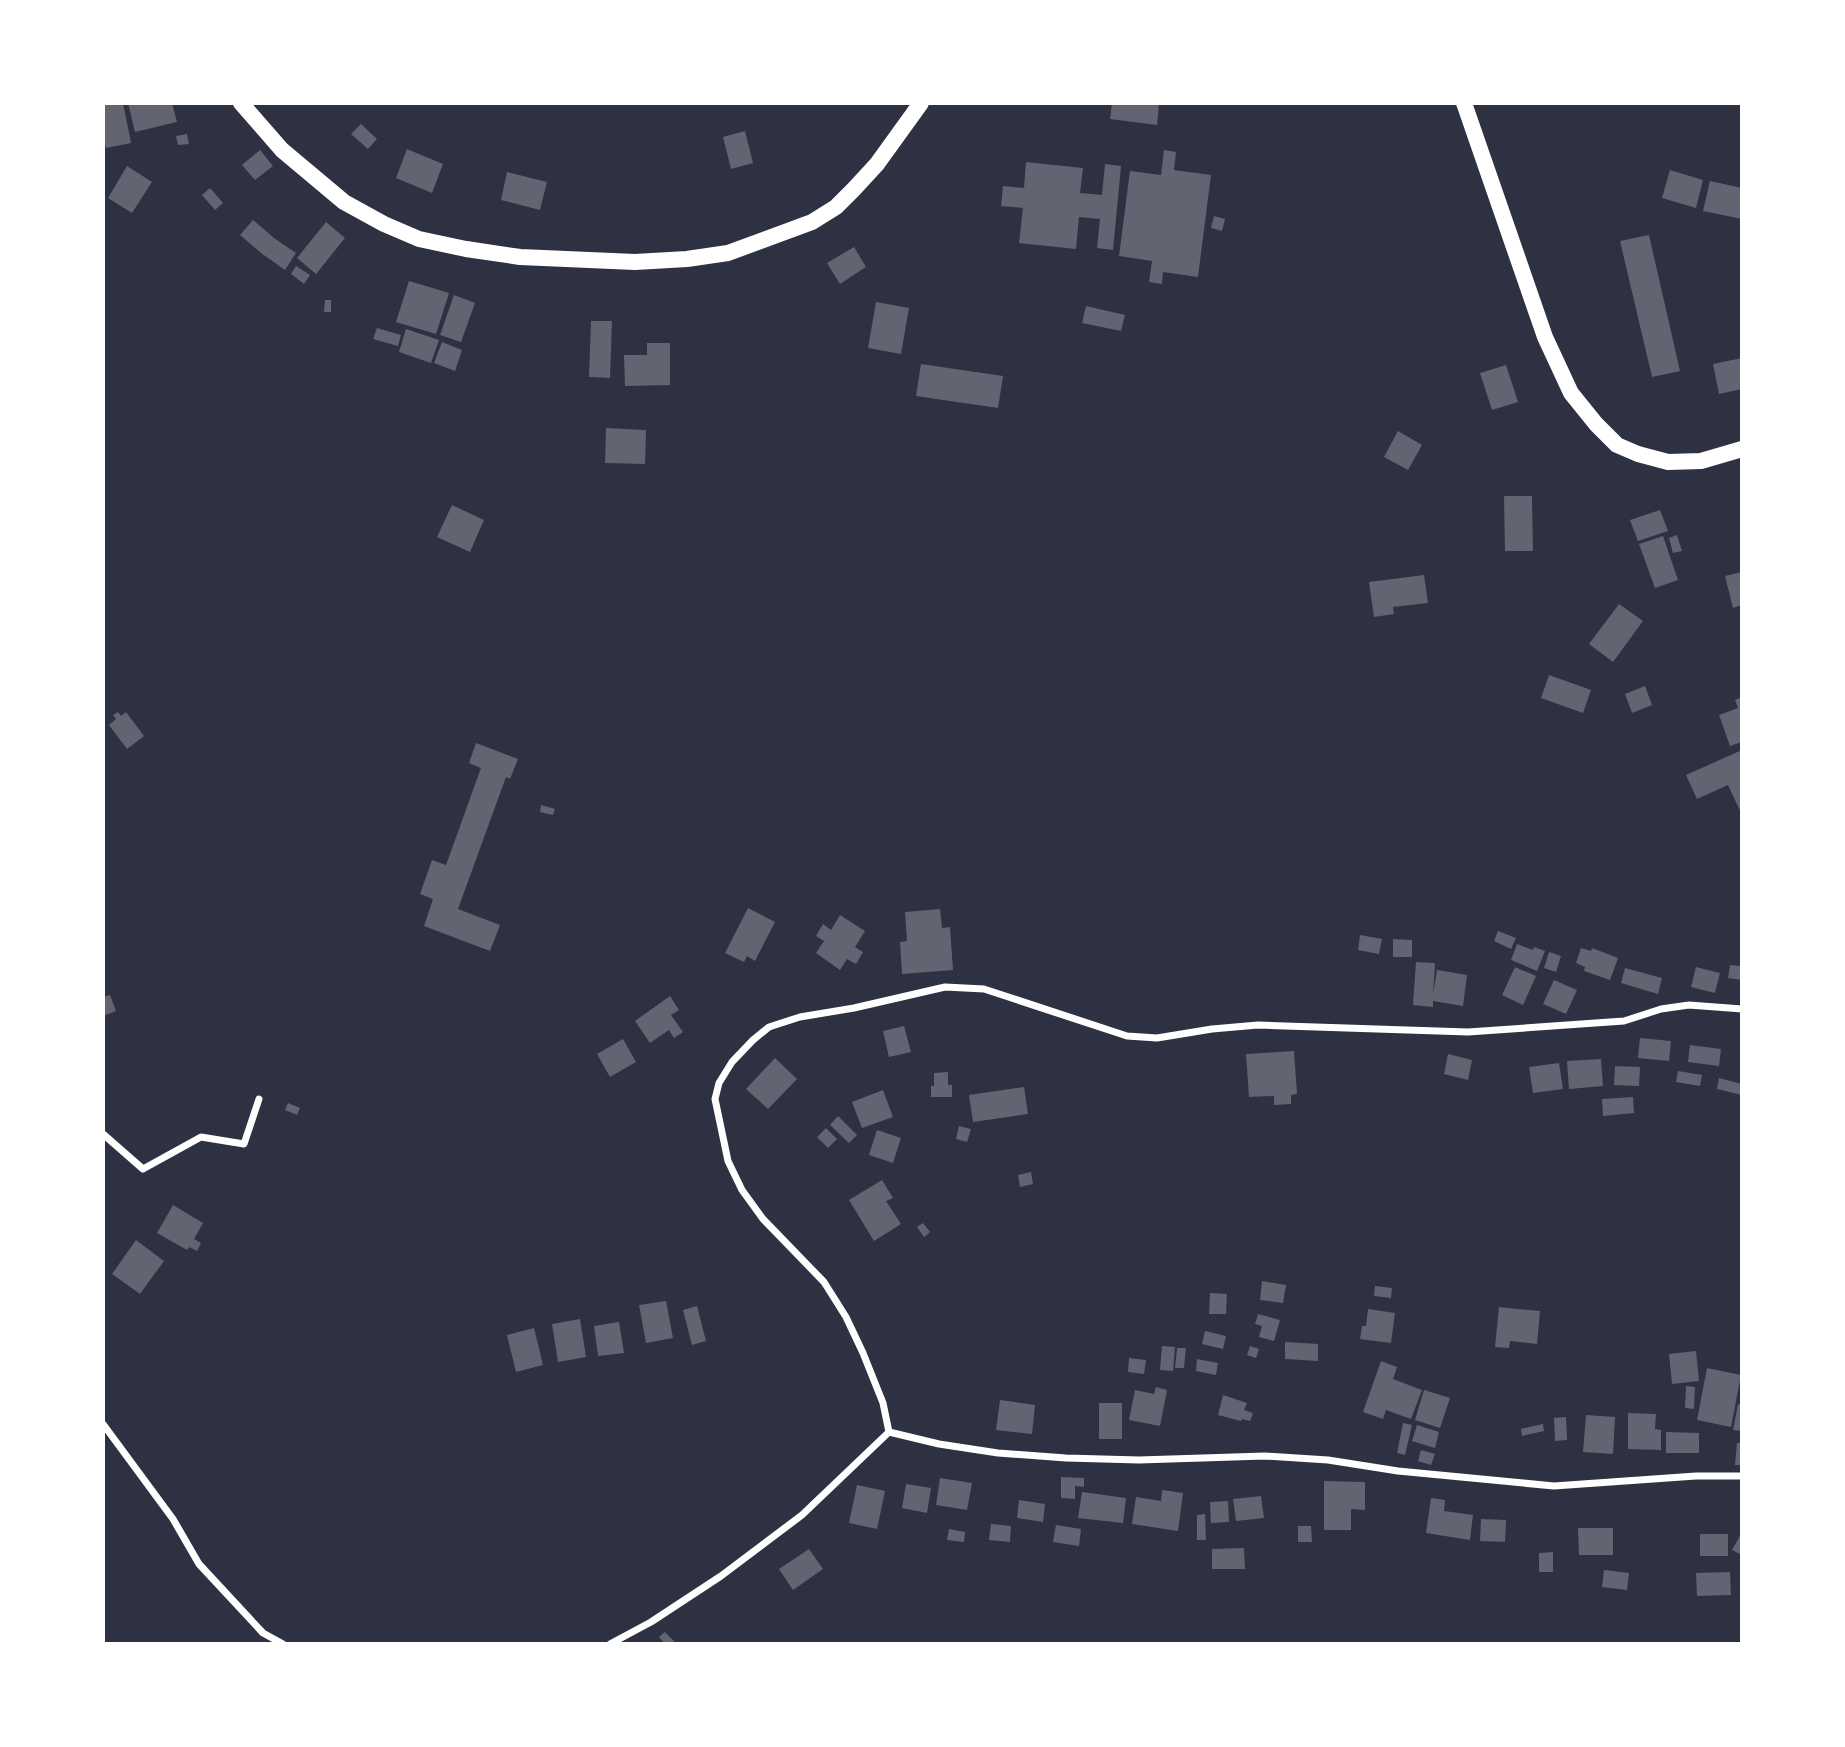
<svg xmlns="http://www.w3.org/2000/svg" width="1845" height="1747" font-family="'Archivo Narrow',sans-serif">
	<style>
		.building { fill: #626471 }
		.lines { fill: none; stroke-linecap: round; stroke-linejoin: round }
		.minor { stroke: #fff; stroke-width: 7 }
		.trunk { stroke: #fff; stroke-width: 16 }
	</style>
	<rect width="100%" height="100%" fill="#2d3142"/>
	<path class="building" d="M103,103h20l8,40 -25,5 -3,-12z
		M128,103h44l5,19 -42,10z
		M1112,103l47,1 -2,21 -47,-6z
		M361,124l16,15 -9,10 -17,-15z
		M745,131l8,32 -22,6 -8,-32z
		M187,134l2,10 -11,1 -2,-9z
		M407,149l36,15 -11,29 -36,-15z
		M260,150l13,16 -18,14 -13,-15z
		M1164,150l12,2 -2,18 37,5 -13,102 -35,-5 -1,12 -13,-2 3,-21 -33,-5 11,-85 31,4z
		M1026,162l57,6 -3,25 22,2 3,-31 16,2 -8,84 -16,-2 3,-29 -21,-2 -3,32 -57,-6 4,-35 -22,-2 2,-20 21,2z
		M127,166l25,16 -20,31 -24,-15z
		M1670,170l33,10 -7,28 -34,-10z
		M507,172l40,10 -7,28 -39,-10z
		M1710,181l32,7v31l-39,-8z
		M210,188l13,15 -8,7 -13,-15z
		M1214,216l11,3 -3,12 -11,-3z
		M253,220l21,18 22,15 -11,17 -24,-17 -21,-18z
		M326,222l19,16 -29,36 -19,-16z
		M1649,235l31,136 -28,6 -32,-136z
		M854,247l12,20 -26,17 -13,-21z
		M296,266l14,9 -6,9 -13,-10z
		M409,281l40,12 -13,41 -40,-12z
		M454,295l21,8 -14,39 -21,-7z
		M325,300h6v12h-7z
		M876,302l33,6 -8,46 -33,-6z
		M1086,306l39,9 -4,16 -39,-8z
		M591,321h21l-2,57 -21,-1z
		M377,328l24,7 -3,11 -25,-7z
		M406,329l33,11 -8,23 -32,-11z
		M442,342l20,8 -7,21 -21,-8z
		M647,343h23v42l-45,1 -1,-31h23z
		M1742,358v31l-23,5 -6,-30z
		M921,364l82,12 -5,32 -82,-12z
		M1506,365l12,37 -26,8 -12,-37z
		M606,428l40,2 -1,34 -40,-1z
		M1398,431l24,14 -14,25 -24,-13z
		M1504,496h28l1,55h-28z
		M452,505l32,15 -14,32 -33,-15z
		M1660,510l8,21 -30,10 -8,-21z
		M1677,535l5,16 -9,2 -4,-15z
		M1663,536l15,44 -23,8 -16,-44z
		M1742,572v33l-9,3 -8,-32z
		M1424,575l4,28 -35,4 1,7 -20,3 -5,-35z
		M1619,604l24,17 -30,41 -24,-18z
		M1549,675l42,15 -8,23 -42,-15z
		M1645,686l7,19 -20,8 -7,-19z
		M1742,697v45l-12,4 -11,-31 19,-7 -3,-8z
		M118,712l3,4 5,-4 18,24 -17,13 -18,-24 7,-6 -3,-4z
		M476,743l42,16 -8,20 -4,-2 -48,132 42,16 -10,26 -66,-25 9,-27 -13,-5 12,-34 14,5 35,-97 -12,-5z
		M1742,750v65l-14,-30 -31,14 -11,-24z
		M541,805l14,4 -2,6 -13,-3z
		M748,908l27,14 -20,39 -8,-5 -3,6 -19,-9z
		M940,909l2,19 8,-1 3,43 -51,4 -2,-32 7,-1 -2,-29z
		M840,915l25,16 -10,16 8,5 -7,12 -9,-5 -7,11 -24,-17 8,-12 -8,-5 7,-12 8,6z
		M1498,931l18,7 -5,11 -17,-8z
		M1360,935l22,4 -3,15 -21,-4z
		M1393,939l19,1v17h-19z
		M1517,944l16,6 1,-3 11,4 -8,20 -26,-11z
		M1581,948l10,3 1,-3 26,10 -8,22 -26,-9 1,-4 -9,-4z
		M1549,952l12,4 -5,16 -12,-4z
		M1416,962l19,1 -2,32 4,-25 30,5 -4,31 -30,-5v6l-20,-2z
		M1730,965l12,1v14l-14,-2z
		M1515,967l21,9 -13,29 -21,-10z
		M1696,967l24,6 -5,20 -24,-6z
		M1625,968l37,10 -4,16 -37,-11z
		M1554,980l23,10 -11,24 -23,-10z
		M110,995l6,16 -13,5v-19z
		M670,996l9,14 -8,5 12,17 -9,6 -5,-8 -19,13 -15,-22z
		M904,1026l7,26 -22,5 -6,-26z
		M1640,1038l31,3 -2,20 -31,-3z
		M623,1039l13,23 -26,15 -13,-23z
		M1690,1045l31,4 -2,17 -31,-4z
		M1294,1051l3,43 -6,1v9l-17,1v-9l-25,1 -3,-43z
		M1448,1054l24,6 -4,20 -24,-6z
		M775,1058l22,21 -29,30 -22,-20z
		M1601,1059l2,27 -34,3 -2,-28z
		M1559,1063l4,26 -30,4 -4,-26z
		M1615,1066l25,1 -1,19 -25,-1z
		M1678,1071l24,4 -2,11 -24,-4z
		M948,1072v13h4v12h-21v-11h3v-13z
		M1719,1078l23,6v11l-25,-6z
		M1024,1087l4,27 -55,8 -4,-27z
		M883,1090l10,27 -31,11 -10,-26z
		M1633,1097l1,16 -31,3 -1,-17z
		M288,1103l12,5 -3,7 -12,-5z
		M838,1116l19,19 -8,8 -19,-18z
		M959,1126l12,3 -4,13 -11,-3z
		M826,1128l11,11 -9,9 -11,-11z
		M877,1130l24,8 -8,25 -24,-8z
		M1031,1172l2,12 -13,3 -2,-12z
		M882,1180l11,18 -7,3 15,23 -27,17 -25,-41z
		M173,1205l30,18 -9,16 7,4 -4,8 -8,-4 -2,3 -30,-17z
		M923,1223l7,9 -6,5 -7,-10z
		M136,1240l28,21 -24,33 -28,-20z
		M1262,1281l24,4 -3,18 -23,-3z
		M1375,1286l17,2 -1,10 -17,-2z
		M1210,1293l17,1 -1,20h-17z
		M666,1301l7,37 -27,5 -7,-38z
		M697,1306l9,35 -14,4 -9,-35z
		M1499,1307l41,4 -3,33 -27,-3 -1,7 -14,-1z
		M1368,1309l27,4 -4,30 -31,-4 2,-13h4z
		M1258,1314l22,6 -6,21 -15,-4 3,-11 -7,-2z
		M580,1319l6,38 -28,5 -6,-38z
		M619,1322l5,31 -26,3 -4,-30z
		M534,1328l9,37 -27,7 -9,-37z
		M1205,1331l21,5 -3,13 -21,-5z
		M1285,1342l33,2v17l-33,-2z
		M1162,1346l13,1 -2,24 -13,-1z
		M1250,1346l9,3 -3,9 -9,-3z
		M1177,1348h9l-2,20h-9z
		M1696,1351l3,30 -27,3 -3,-30z
		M1129,1358l17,2 -2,14 -16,-2z
		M1197,1359l21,4 -2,12 -20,-4z
		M1381,1361l16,6 -4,12 29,11 -11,29 -25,-9 -3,9 -20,-7z
		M1707,1368l34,7 -10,52 -34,-7z
		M1686,1386l9,1 -1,22 -9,-1z
		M1156,1387l11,3 -7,36 -31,-6 6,-30 19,4z
		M1424,1390l26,8 -10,30 -25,-8z
		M1223,1395l24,8 -3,7 9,3 -3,8 -8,-2 -1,2 -23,-6z
		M1000,1400l35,5 -3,29 -36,-4z
		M1099,1403h23v36h-23z
		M1738,1404l4,1v26l-9,-1z
		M1628,1413l28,1 -1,15 6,1v20l-33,-1z
		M1586,1415l29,2 -2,37 -30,-2z
		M1566,1417l1,23 -12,1 -1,-23z
		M1403,1423l9,2 -7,30 -8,-2z
		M1543,1424l1,7 -22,5 -1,-7z
		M1417,1425l22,7 -4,16 -23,-7z
		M1666,1432l33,1v20h-33z
		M1737,1443h5v22h-7z
		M1421,1450l14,4 -4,11 -13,-4z
		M1061,1477l23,1v9l-9,-1v13l-14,-1z
		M940,1478l32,5 -5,27 -31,-5z
		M1324,1481l41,1v28l-14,-1v21h-27z
		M906,1484l25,4 -4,25 -25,-5z
		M857,1485l28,6 -8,38 -28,-6z
		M1162,1490l21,3 -5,38 -46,-7 4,-27 25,4z
		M1082,1492l44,6 -3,25 -45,-5z
		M1261,1496l3,22 -28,3 -3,-22z
		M1431,1498l14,2 -1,11 29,4 -3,25 -44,-7z
		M1019,1500l26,4 -2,18 -26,-4z
		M1228,1501l1,21 -18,1 -1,-21z
		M1205,1514l1,26h-9v-25z
		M1481,1519l25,1 -1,22 -25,-1z
		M991,1524l20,2 -1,16 -21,-2z
		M1056,1525l25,4 -2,17 -26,-4z
		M1298,1526h13l1,16h-14z
		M1578,1528h35v27h-34z
		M949,1529l16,3 -1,10 -17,-2z
		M1742,1532v23l-10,-5z
		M1700,1534h28v22h-28z
		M1244,1548l1,21h-33v-20z
		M809,1549l14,20 -30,21 -14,-21z
		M1553,1552v20h-14v-19z
		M1604,1570l25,3 -2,17 -25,-3z
		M1730,1572l1,23 -34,1 -1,-23z
		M665,1632l10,10 -2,2h-8l-6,-7z"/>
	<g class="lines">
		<path class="minor" d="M103,1134l40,35 58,-32 43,7 15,-45
			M103,1424l70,95 26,45 64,69 20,11
			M889,1432l-6,-29 -20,-50 -17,-36 -22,-35 -61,-63 -21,-29 -14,-29 -13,-62 4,-16 13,-21 21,-22 16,-13 31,-10 54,-9 91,-21 39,2 143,47 30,2 55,-9 46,-4 210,7 156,-11 37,-12 28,-4 53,4
			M610,1644l41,-22 70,-46 81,-61 87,-83 50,12 59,9 68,5 73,2 126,-4 63,4 70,11 156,15 142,-10h46"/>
		<path class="trunk" d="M241,103l41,47 62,52 40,22 35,15 47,10 54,8 115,5 52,-3 41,-6 84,-31 24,-15 18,-18 23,-25 44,-61
			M1464,103l81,234 26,56 25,31 21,21 21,9 30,8 33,-1 41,-12"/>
	</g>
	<rect width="1845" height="1747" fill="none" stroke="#ffffff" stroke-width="210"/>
</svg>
